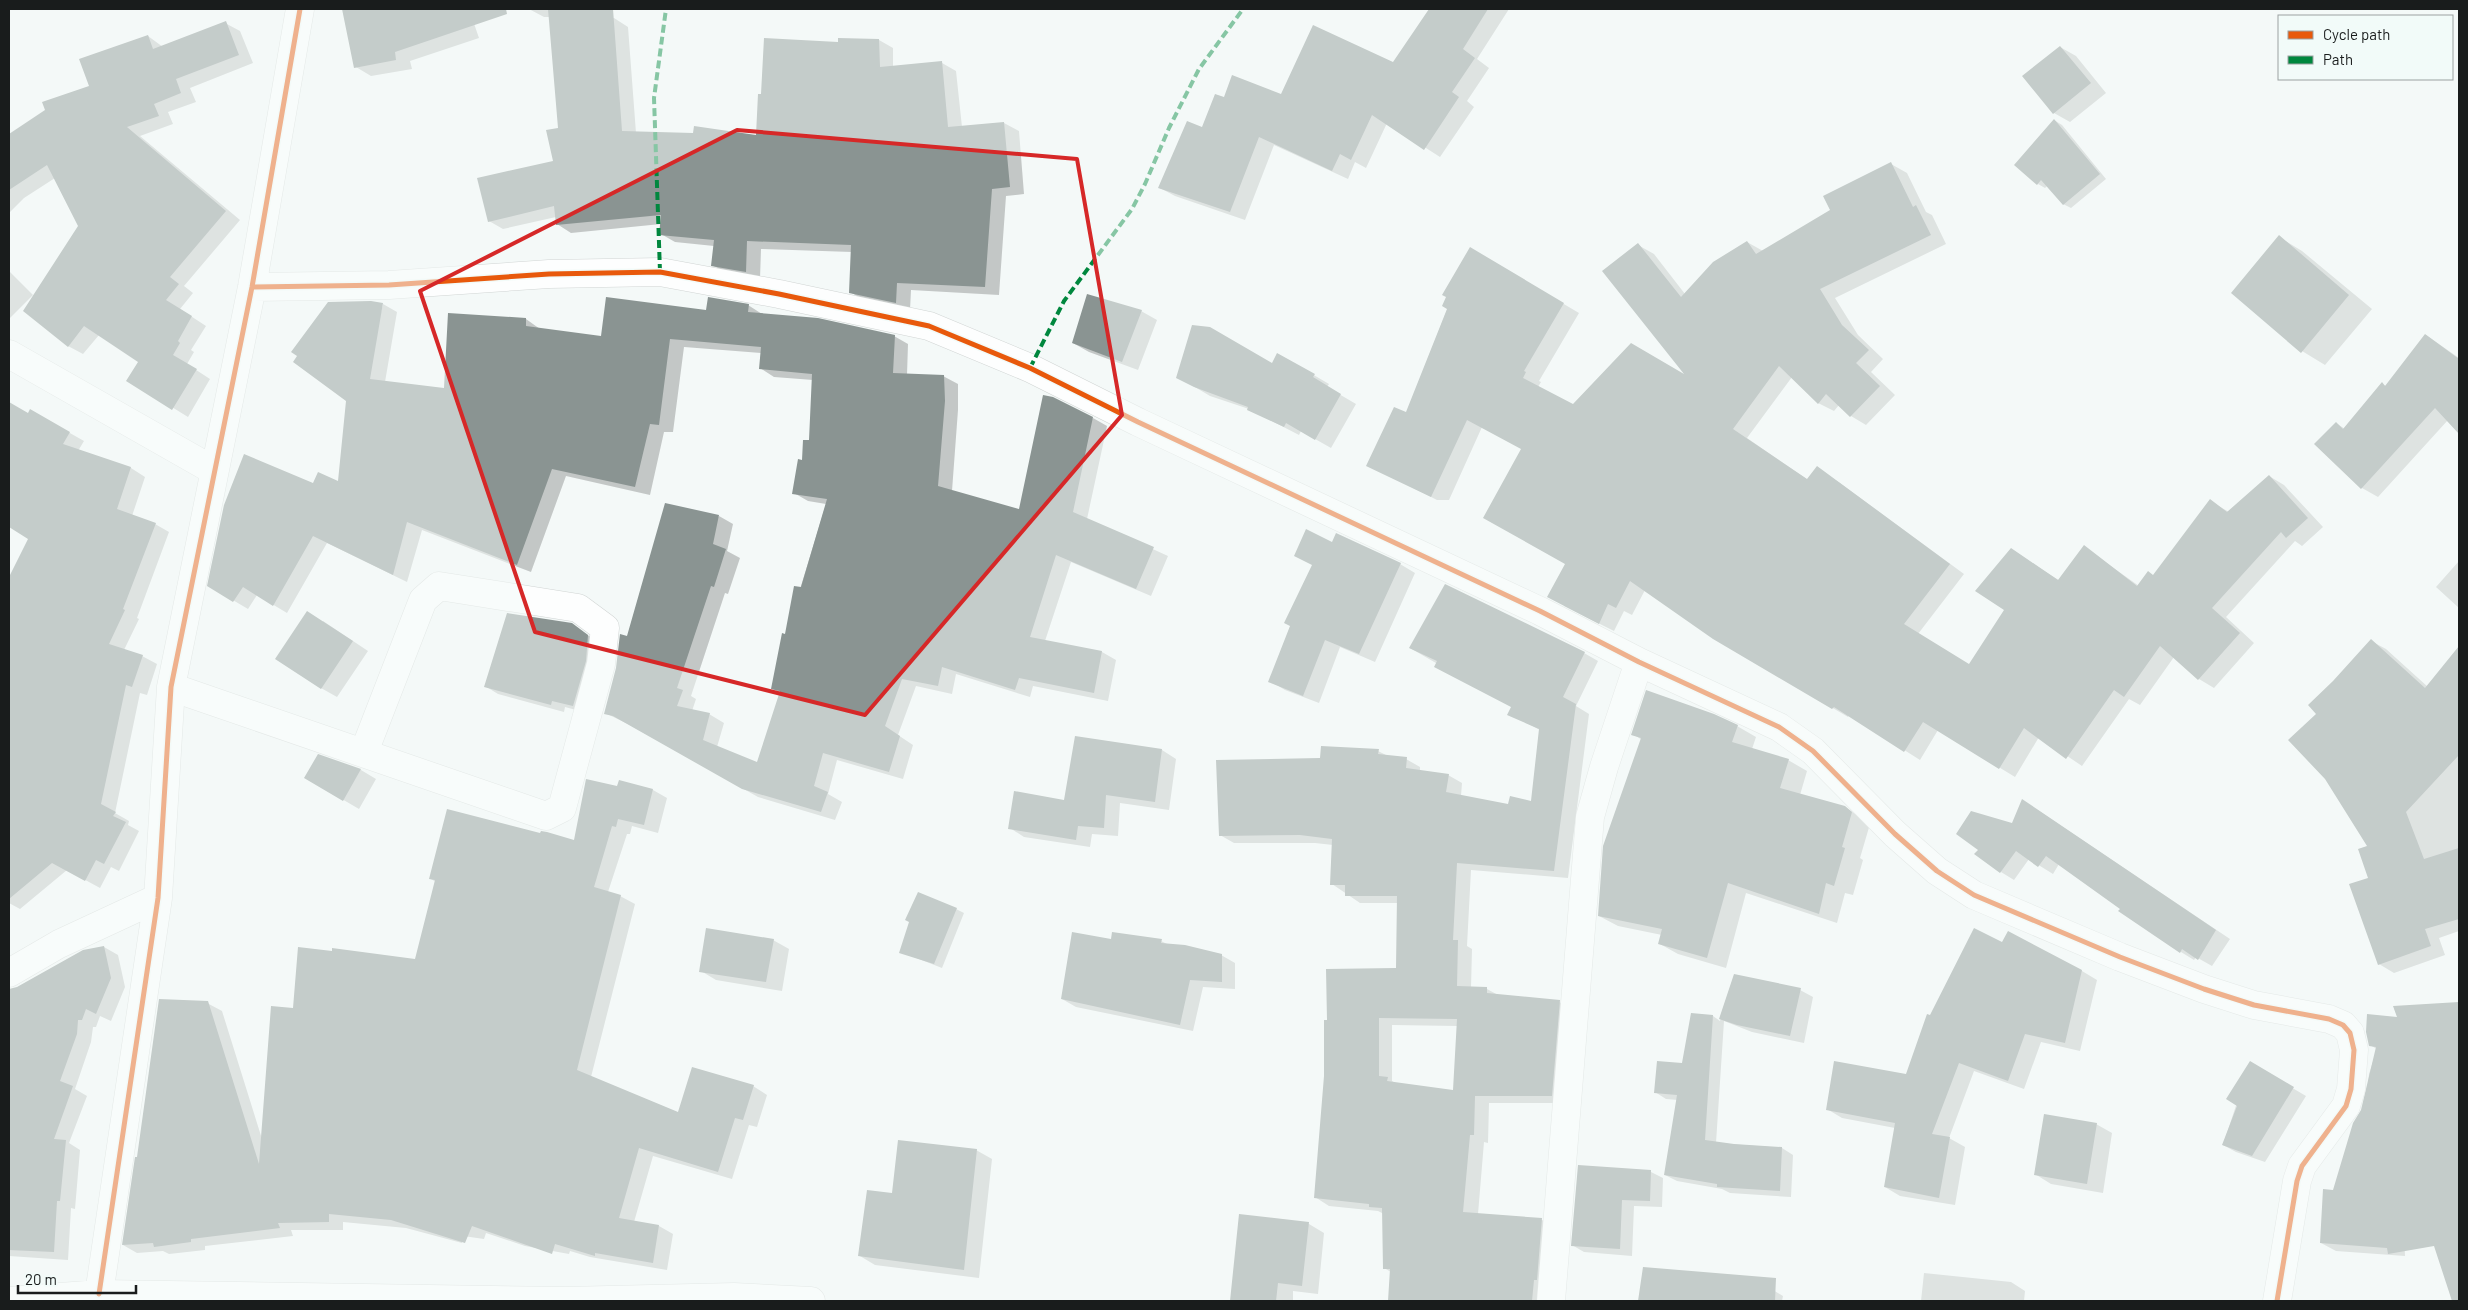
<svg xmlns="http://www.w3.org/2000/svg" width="2468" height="1310" font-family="Barlow,sans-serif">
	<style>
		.shadow { fill: #0003; fill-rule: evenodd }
		.building { fill: #8a9492; fill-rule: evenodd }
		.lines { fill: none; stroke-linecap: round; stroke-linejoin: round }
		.street-casing { stroke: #d1d5d4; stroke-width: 29 }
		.street { stroke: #fdfefe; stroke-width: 28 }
		.quiet { stroke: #00873e; stroke-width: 4; stroke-dasharray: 8 4; stroke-linecap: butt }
		.cycleway-casing { stroke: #f2fbf9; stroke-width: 8 }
		.cycleway { stroke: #e8590c; stroke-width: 5 }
		.marked { fill: none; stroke: #d62828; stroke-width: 4; stroke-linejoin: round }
	</style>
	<rect width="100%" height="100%" fill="#f4f9f8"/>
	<path class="shadow" d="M344,9h125l10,29 -69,23 2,8 -41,7 -15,-9z
		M529,9h77l1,10 7,-1 14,9 8,106 121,3 82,-93v-4l40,1 14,8v19l49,-4 14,8 6,56 42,-4 15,8 5,63 -18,2 -7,99 -88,-5 -1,20 -46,-10 -14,-8 2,-40 -91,-3 -1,30 -33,-6 -15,-8 2,-19 -39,-4 -14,-8v-10l-90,9 -14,-9 -1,-7 -53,12 -14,-8 66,-59 4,-33 -9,-112h-6z
		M1431,9h78l-32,50 12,9 -22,33 7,6 -34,50 -53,-34 -21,45 -11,-6 -7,17 -74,-34 -29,75 -70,-24 -15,-8 65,-89 57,-3 112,-33z
		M225,23l15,8 13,32 -63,25 6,14 -28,10 5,12 -33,12 100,84 -56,66 9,7 -13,16 26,17 -15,24 3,2 -7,12 23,15 -22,38 -60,-37 12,-18 -41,-27 -16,19 -15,-8 11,-120 -24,-48 -31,20 -15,15v-77l37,-25 44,-24 58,-51 15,11z
		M2060,47l16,9 30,37 -36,29 -16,-9z
		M2054,120l8,5 44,54 -35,29 -8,-4 -15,-19 -3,3 -7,-4z
		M1891,164l16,9 19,39 6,3 14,29 -111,54 23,37 25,24 -12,13 24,23 -29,30 -15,-9 -12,-11 -5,6 -16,-8 -26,-26 -45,61 61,42 16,-7 16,10 124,91 -46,60 52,32 36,-56 6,-60 48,31 24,-34 55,39 14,-10 57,-75 19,11 40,-36 15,9 39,42 -21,19 -7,-5 -69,76 28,26 -40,45 -15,-9 -25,-22 -34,48 -11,-6 -47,67 -43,-29 -24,40 -77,-47 -18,30 -71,-45 -1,2 -134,-79 -69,-48 -13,25 -8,-4 -10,20 -50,-25 2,-42 -43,-115 -41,-22 -33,73h-12l-69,-35 38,-51 65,-165 108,64 -40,68 2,1 -3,5 36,19 114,-28 -50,-133 16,9 31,40 62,-52 16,9 69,-41z
		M2279,237l23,14 70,58 -47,56 -23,-14z
		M9,271l24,24 -24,24z
		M383,304l14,8 -12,70 60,8 81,-71 14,10 62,8 105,-26 41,-6 14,9 132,22 14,8 -1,31 36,1 15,8v26l-6,81 68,19 73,-92 14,8 -20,93 81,37 -17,40 -80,-34 -26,79 57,11 14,8 -8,41 -75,-15 -3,11 -74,-23 -4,20 -36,-8 -18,49 15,10 -10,34 -66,-19 -9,34 14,8 -7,18 -77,-23 -130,-73 -23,-11 23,-75 91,-122 14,8 -6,27 13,7 -12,36 -3,-1 -34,103 5,3 -4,12 17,3 15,9 -7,24 40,17 24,-70 -8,-5 13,-54 40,-131 -18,-3 -14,-8 16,-52 3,-61 -39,-3 -14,-9 1,-15 -77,-6 -11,85h-9l-14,63 -84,-19 -35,96 -109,-42 -15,52 -80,-39 -40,70 -30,-18 -9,14 -39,-23 105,-102 25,-1z
		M1141,311l16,9 -19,50 -49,-18 -16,-9z
		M2426,335l33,23v74l-11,-12 -70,77 -16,-9 -46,-44 20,-21 9,6 37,-45 4,2z
		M1278,354l51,30 -2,3 29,17 -25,44 -30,-17 -2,4 -50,-26 -39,-13 -32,-19 95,-13z
		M11,404l17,11 3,-4 53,30 -6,10 53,17 14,9 -13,39 23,8 14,8 -32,86 2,1 -15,31 18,6 15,8 -10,31 -7,-2 -25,120 14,8 -1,4 11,6 -20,40 -8,-4 -11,21 -33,-18 -47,39 -11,-6v-68l12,-10 -12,-6v-240l21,-41 -21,-12v-118z
		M1333,543l67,21 15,9 -40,89 -35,-15 -21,56 -34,-13 -15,-9 43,-116z
		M2459,561v47l-23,-21z
		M323,621l45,30 -31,46 -16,-9z
		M571,624l30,20 -14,69 -22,-6 -1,5 -66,-18 -13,-8z
		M2371,641l15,8 42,38 31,-39v283l-20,7 6,17 -51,18 -15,-9 -9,-85 -1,-33 -51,-132 16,-32z
		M1410,648l174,5 14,8 -22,45 13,8 -21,164 -97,-8 -4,76 5,3 -1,39 16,1 11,6 61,7 14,8 -7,93h-77l-1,40 -4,-1 -6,72 64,6 14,8 -10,73h-157l2,-29 -7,-4v-54l-6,-3 -49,-5 -14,-9 10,-120 72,-108 1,-66h-38l-28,-19 1,-39 -18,-2h-81l-14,-8 101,-76 57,-8 10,5 18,3 14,8v5l28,3 14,8 -1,13 48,10 23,-4 8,-72 -31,-16 3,-7zM1392,1025l66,1 -4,65 -57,-7 -5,-3z
		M1737,726l19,11 -4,12 36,11 19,11 -7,24 45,12 25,17 -10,34 3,2 -10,35 -8,-2 -8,30 -91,-30 -20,75 -48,-14 -18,-10 2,-9 -44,-9 -19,-10 43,-176 -9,-6z
		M1162,750l14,9 -7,51 -49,-7 -2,33 -26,-2 -2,13 -66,-10 -14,-9z
		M319,756l42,14 15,9 -17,30 -53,-31z
		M620,781l33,9 14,8 -9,35 -26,-7 -2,8h-3l-19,58 12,4 15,8 -44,173 88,36 74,-27 14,9 -10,32 -8,-2 -17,54 -79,-23 -19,66 25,4 14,8 -6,36 -77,-13 -20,-6 -1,3 -44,-8 -39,-13 -2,6 -21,-3 -1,7 -56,-15 -63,-6v8h-52l2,6 -88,10v4l-36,4 -6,-3 -26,2 -14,-8 15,-86 69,-156 15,8 40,128 32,-130 122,-49 20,-78 -5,-3 144,-37 43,-54z
		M2036,809l194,130 -18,27 -16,-9 -2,3 -13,-8 -61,-41 2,-2 -63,-45 -6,10 -24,-15 -15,21 -13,-8 12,-48z
		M956,909l8,4 -22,55 -41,-16z
		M773,940l16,9 -7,42 -66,-11 -15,-9z
		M1112,940l49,1 8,4 52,10 14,8v26l-32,-2 -10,44 -117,-24 -14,-8z
		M2003,944l79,27 15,9 -17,71 -39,-9 -17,47 -50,-18 -25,67 16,9 -10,58 -55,-9 -15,-9 10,-59 -53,-10 -15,-9 80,-34 23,-58z
		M104,947l14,8 7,32 -14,34 -11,-5 -4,11h-3l-2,15 -16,47 12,7 -18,47 11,7 -5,59 -4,-1 -3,52 -59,-4v-266l8,-2 67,-37z
		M1735,975l65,15 13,7 -9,46 -52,-11 -28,-11 -8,122 66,5 11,7 -2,42 -61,-4 -8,-4 -45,-8 -12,-6 13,-75 -12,-1 -11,-7 29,-28 29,-48 7,5z
		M2459,1003v266l-5,4v3l5,-4v15l-13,-8 -46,-139 5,116 -69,-5 -15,-8 13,-52 33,-97 2,-20 8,-25 -7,-4 28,-27 -4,-10z
		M2250,1063l56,33 -41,66 -29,-10 -13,-7z
		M2096,1124l16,9 -9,60 -52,-9 -16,-10z
		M976,1150l16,9 -13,119 -104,-13 -15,-9 33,-61z
		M1579,1167l72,5 12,6 -1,29 -28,-1 -2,50 -48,-4 -12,-7z
		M1240,1216l69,8 15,9 -6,61 -25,-3v10h-61z
		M1644,1269l124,18 15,9 -1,5h-143z
		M1924,1273l87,9 14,9 -1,10h-103z"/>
	<path class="building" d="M342,9h164l1,5 -112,38 1,8 -42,8z
		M548,9h65l9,122 71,2 1,-7 62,9 2,-41h3l3,-56 74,4v-4l41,1 1,28 62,-6 6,66 56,-5 6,65 -18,2 -7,98 -88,-4 -1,20 -47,-10 2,-48 -104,-4 -1,31 -35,-6 3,-26 -55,-5 2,-20 -105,10 -2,-19 -66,16 -11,-44 76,-17 -7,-31 12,-2z
		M1429,9h59l-25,40 12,9 -23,34 7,5 -35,53 -52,-35 -21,45 -11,-6 -8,17 -73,-34 -29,75 -72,-24 29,-67 15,6 13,-33 9,3 8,-22 49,19 32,-69 80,37z
		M226,21l13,34 -63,24 5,14 -27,11 5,12 -32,11 99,84 -56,66 9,7 -13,16 26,16 -14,25 2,2 -7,12 24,14 -25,41 -46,-29 12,-19 -54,-36 -16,21 -45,-36 55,-85 -31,-61 -38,25v-56l36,-24 -3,-8 47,-16 -10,-27 69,-24 5,14z
		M2060,46l31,37 -38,31 -31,-38z
		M2054,119l46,55 -37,31 -22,-25 -4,5 -23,-20z
		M1891,162l22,45 3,-2 15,30 -111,54 22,36 27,25 -13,13 24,23 -30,31 -24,-23 -8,10 -39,-38 -46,63 74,50 10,-13 133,98 -46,60 65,40 35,-54 -29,-19 36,-43 47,32 26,-35 53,41 11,-15 5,4 57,-76 17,13 42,-37 39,43 -22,20 -5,-6 -69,76 28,25 -42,47 -38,-34 -36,51 -10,-7 -48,69 -42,-31 -25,41 -76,-47 -19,30 -70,-45 -2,2 -119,-70 -83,-58 -14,27 -8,-4 -9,20 -52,-27 18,-33 -82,-46 38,-69 -54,-29 -36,77 -65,-31 28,-59 12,5 41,-103 -5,-3 4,-9 -4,-2 28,-48 94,56 -40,68 2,1 -3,6 50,26 58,-61 53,31 -82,-103 36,-28 43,54 32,-35 34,-21 9,13 74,-44 -7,-14z
		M2279,235l70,60 -48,58 -70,-60z
		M1087,294l55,16 -20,52 -50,-19z
		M606,297l100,13 2,-13 41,7 -1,8 70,6 77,17 -2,38 51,2 1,26 -7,85 81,23 24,-114 10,2 40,20 -20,95 81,35 -18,42 -80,-34 -26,82 72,14 -8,42 -75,-15 -4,12 -73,-23 -4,19 -36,-7 -17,47 15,10 -11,36 -66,-19 -9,33 14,6 -7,20 -79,-23 -129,-73 -9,-2 12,-46 4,-34 7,2 38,-133 54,12 -6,29 13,5 -12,38 -3,-1 -34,102 6,2 -6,16 33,7 -7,27 54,22 23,-71 -9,-2 11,-56 3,1 9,-48 7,1 26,-88 -35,-5 6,-35 4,1 1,-20h6l3,-66 -53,-5 2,-22 -91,-8 -11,86 -9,-1 -15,63 -83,-18 -35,96 -110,-43 -14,53 -80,-39 -40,70 -30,-19 -10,15 -26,-16 17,-81 20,-51 69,29 5,-11 20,9 8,-80 -53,-39 4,-6 -6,-4 37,-50 43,-1 12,2 -13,76 74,9 4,-75 78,5v8l75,10z
		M1192,325l18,2 62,36 5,-10 38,21 -2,3 28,17 -26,46 -29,-17 -2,4 -37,-17 1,-3 -54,-20 -18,-9z
		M2425,334l34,25v75l-24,-26 -74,81 -47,-45 22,-22 7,7 39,-47 3,4z
		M9,402l19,11 2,-4 40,23 -7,12 68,23 -14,42 39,14 -33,86 2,1 -16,34 34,11 -11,32 -6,-2 -25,119 15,8 -3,4 13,6 -22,42 -8,-4 -11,21 -33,-18 -43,36v-322l19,-38 -19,-12z
		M1306,529l26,13 4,-9 65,30 -42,91 -34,-14 -22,56 -35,-14 22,-56 -6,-3 28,-58 -18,-9z
		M1445,584l140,68 -22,45 13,7 -22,167 -97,-8 -4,77h5l-1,46 30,1v6l73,7 -8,96h-77l-1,39h-4l-7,77 79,6 -5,62h-3l-2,21h-144l2,-32h-7l-1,-61 -13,-1v-3l-55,-6 10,-122v-56h3l-1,-51 70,-1 1,-72h-52v-11h-15l2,-46 -32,-4 -81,1 -3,-76 104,-2 1,-12 58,3 -1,5 29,3 -1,11 43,6 -3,18 62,12 2,-8 21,5 8,-72 -32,-14 4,-8 -77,-40 3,-6 -28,-13zM1379,1018l78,1 -4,71 -66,-9 1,-4 -9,-1z
		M307,611l46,30 -32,48 -46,-30z
		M507,613l65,10 16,12 -2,26 -13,45 -21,-5 -1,4 -67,-18z
		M2371,639l54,49 34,-42v109l-53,57 18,47 35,-11v71l-34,10 6,17 -53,19 -29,-81 19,-6 -10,-29 9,-3 -42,-67 -37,-39 28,-26 -8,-9 25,-24z
		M1646,690l68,24 24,11 -6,17 57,17 -9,29 65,18 7,6 -10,35 3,1 -11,38 -8,-3 -7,31 -91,-31 -21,75 -49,-14 4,-15 -64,-13 5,-70 38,-108 -10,-3z
		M1075,736l87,13 -7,53 -49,-7 -2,33 -26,-2 -2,14 -68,-11 6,-38 50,9z
		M318,754l43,15 -18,32 -39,-23z
		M586,779l31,7 2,-6 34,9 -9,36 -26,-6 -2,8 -4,-1 -18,61 27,8 -44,175 101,42 14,-45 62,18 -11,35 -8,-2 -17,54 -79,-24 -20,70 40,7 -6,38 -58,-10v3l-40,-12 -3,10 -80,-28 -7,17 -74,-23 -62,-6v8l-51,1 2,5 -89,11v3l-37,5 -1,-4 -31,2 13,-88h2l22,-158 49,2 51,163 12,-158 22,2 5,-61 34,4v-3l83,11 20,-79 -6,-1 18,-70 93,24 1,-2 6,1 27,8z
		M2022,799l194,131 -18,30 -16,-11 -2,4 -62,-42 2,-2 -74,-53 -8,11 -22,-16 -16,22 -26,-19 4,-4 -22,-16 15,-23 41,12z
		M918,892l39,16 -23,56 -35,-11 10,-31 -4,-2z
		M706,928l68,11 -8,43 -67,-10z
		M1974,928l28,14 6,-11 74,39 -17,73 -40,-9 -17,47 -49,-18 -27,71 18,3 -11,61 -55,-11 11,-64 -69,-13 8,-49 72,13 21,-60 3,1z
		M1072,932l39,7 1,-7 50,7 -1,4 24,2 37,9v28l-32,-2 -10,45 -119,-26z
		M104,946l7,32 -15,36 -10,-5 -4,11h-4l-1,14 -17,47 13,5 -19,53 12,1 -6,61h-3l-3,51 -45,-2v-261l8,-2 66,-37z
		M1734,974l67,14 -11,48 -53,-11 -18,-6z
		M2459,1002v299h-7l-18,-55 -46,8 -1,-6 -67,-5 3,-54 10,1 20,-67 8,-13 15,-63 -7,-1 -3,-14 1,-18 30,3 -4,-11z
		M1691,1013l22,2 -8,125 29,4 48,3 -2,44 -63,-4v-3l-53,-9 13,-80 -23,-2 3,-32 25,2z
		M2250,1061l44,26 -42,69 -30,-11 15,-39 -11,-7z
		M2044,1114l53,9 -10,61 -53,-9z
		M898,1140l79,9 -13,121 -106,-14 9,-66 25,3z
		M1578,1165l73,5 -1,31 -28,-1 -2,49 -49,-3z
		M1239,1214l70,8 -7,64 -24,-3 -2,18h-46z
		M1643,1267l133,11 -1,23h-137z"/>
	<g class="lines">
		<g class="street-casing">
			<path id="street" d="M252,287l137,-2 160,-11 111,-2 119,22 150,32 101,42 108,54 402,189 99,51 140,65 34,24 82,83 42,37 37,24 146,62 84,32 50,16 75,14 14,6 7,8 4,17 -3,39 -5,17 -44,60 -5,15 -20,120
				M9,354l204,116
				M171,687l375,129 16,-8 39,-144 4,-36 -27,-20 -139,-22 -16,14 -59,152
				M9,973l50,-29 99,-46
				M99,1294l59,-396 13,-211 81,-400 48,-278
				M9,1301l90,-7 467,7 168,-4 77,4
				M1551,1301l39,-484 14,-50 35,-105"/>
		</g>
		<use href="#street" class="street"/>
		<path class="quiet" d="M660,272l-6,-174 12,-89
			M1030,368l34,-67 68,-92 13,-25 24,-56 30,-59 44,-60"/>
		<g class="cycleway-casing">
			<path id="cycleway" d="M252,287l137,-2 160,-11 111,-2 119,22 150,32 101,42 108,54 402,189 99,51 140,65 34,24 82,83 42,37 37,24 146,62 84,32 50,16 75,14 14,6 7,8 4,17 -3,39 -5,17 -44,60 -5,15 -20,120
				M99,1294l59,-396 13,-211 81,-400 48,-278"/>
		</g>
		<use href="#cycleway" class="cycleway"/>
	</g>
	<path d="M0 0H2468V1310H0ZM737,130l340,29 45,256 -257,300 -330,-83 -115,-341z" fill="#f4f9f8" fill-opacity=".55" fill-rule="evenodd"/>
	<path class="marked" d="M737,130l340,29 45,256 -257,300 -330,-83 -115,-341z"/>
	<rect width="2468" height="1310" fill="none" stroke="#191c1c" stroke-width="20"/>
	<rect x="2278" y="15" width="175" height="65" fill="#f2fbf9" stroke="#9ba2a1"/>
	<rect x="2288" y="31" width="25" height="8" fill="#e8590c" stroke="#9ba2a1"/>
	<text x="2323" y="40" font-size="15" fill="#191c1c">Cycle path</text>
	<rect x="2288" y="56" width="25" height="8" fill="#00873e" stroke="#9ba2a1"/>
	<text x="2323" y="65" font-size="15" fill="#191c1c">Path</text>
	<path d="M18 1285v8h118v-8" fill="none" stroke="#191c1c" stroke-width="2.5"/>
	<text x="25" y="1285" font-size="15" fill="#191c1c" stroke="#f2fbf9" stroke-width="4" paint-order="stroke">20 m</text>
</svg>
